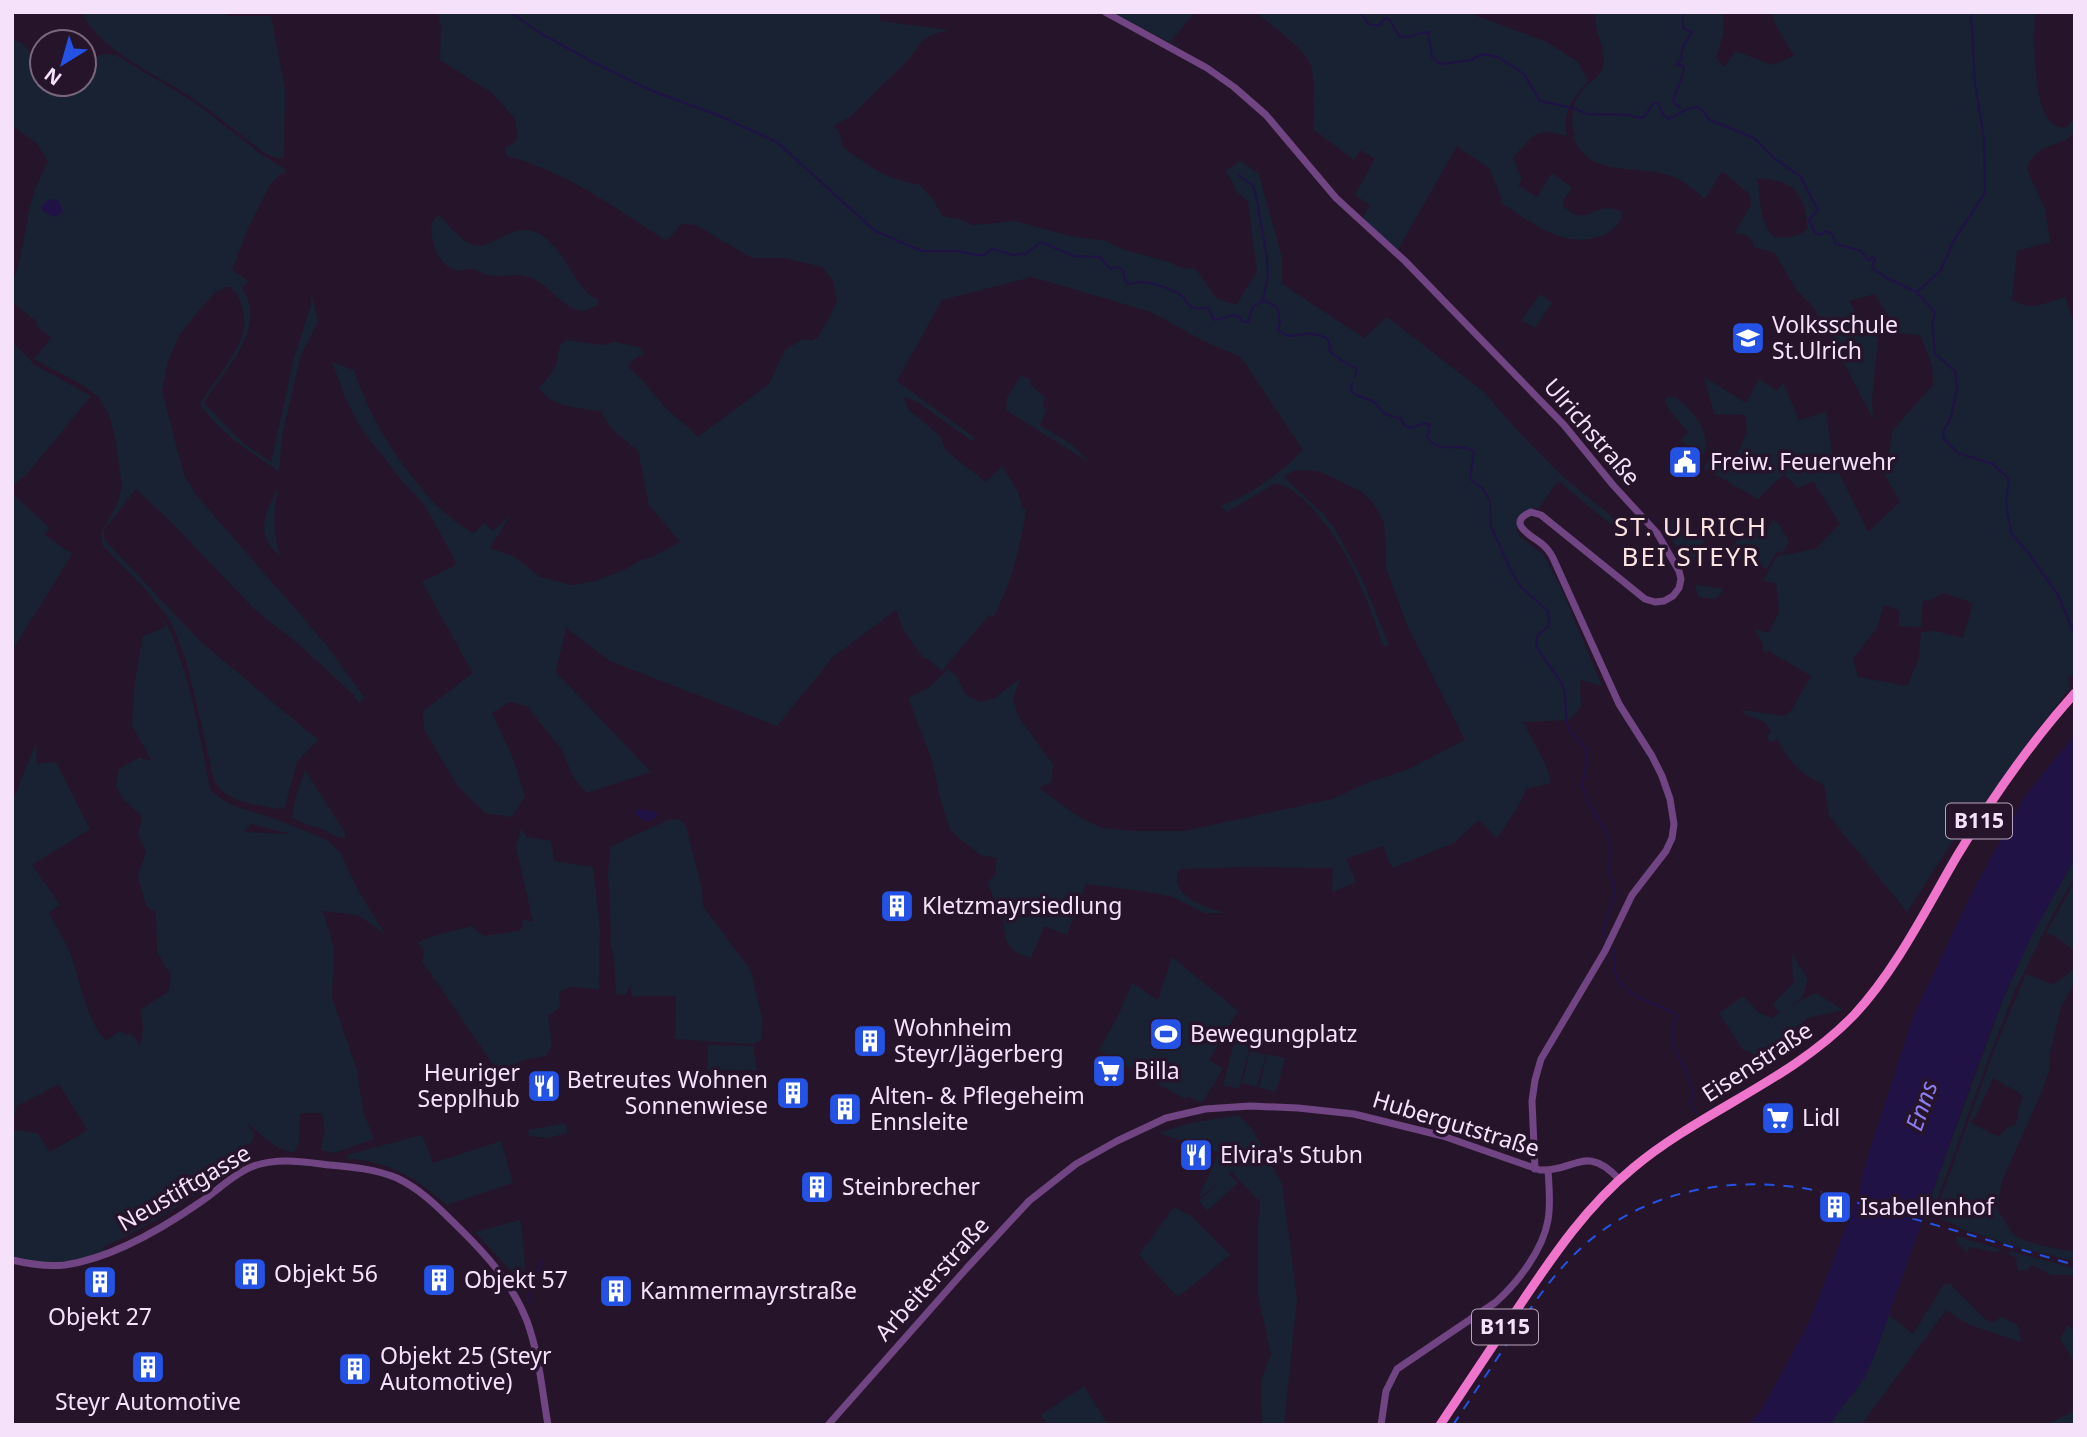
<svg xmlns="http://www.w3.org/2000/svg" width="2087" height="1437" font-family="'Noto Sans',sans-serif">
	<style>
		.green { fill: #182233; fill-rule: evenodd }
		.water { fill: #211246 }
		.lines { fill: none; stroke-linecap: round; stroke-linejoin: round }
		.stream { stroke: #211246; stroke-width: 2 }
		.tertiary { stroke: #714583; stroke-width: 7 }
		.primary { stroke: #ef75cc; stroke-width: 9 }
		.rail { stroke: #2452e5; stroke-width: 2; stroke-dasharray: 10 9; stroke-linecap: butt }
		.labels { text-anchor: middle; stroke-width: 7; stroke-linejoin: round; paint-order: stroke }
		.shield { fill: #26152a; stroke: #b8a4bc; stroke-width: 2 }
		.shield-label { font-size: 21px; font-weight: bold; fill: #f6e1fb }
		.poi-label { font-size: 23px; fill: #f6e1fb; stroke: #26152a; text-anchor: start }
		.street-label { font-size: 23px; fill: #f6e1fb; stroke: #26152a }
		.water-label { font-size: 24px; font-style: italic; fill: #8a7bef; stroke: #26152a }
		.quarter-label { font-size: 26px; letter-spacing: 2px; fill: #fce4e3; stroke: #26152a }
	</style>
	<rect width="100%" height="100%" fill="#26152a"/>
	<path class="green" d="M81,12h136l12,4h42l14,73 -1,68 -5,2 -15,-6c-24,-19 -48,-38 -73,-56 -38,-25 -87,-43 -110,-85z
		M438,12h442v9l69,9 -18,5 -9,6 -13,18 -58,57 -17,10 5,6 4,15c23,17 47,35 76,37l15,17 8,15 17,3 14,6 43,-4 54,15 36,5 19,9 44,12 12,6 15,1 20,29 20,7 21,-33 -9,-70 -12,-11 -4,-10 -5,-7 -1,-4 15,-9 18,13 23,84v26l82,54 23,-21 97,75 32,37 45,46 56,46 -4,5 -55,-45 -19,27h-7l-13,12 -2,9 2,7 24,18 18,34 41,98 -22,-6 1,27 -12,13 -46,2 22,41 6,20 -25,6 -7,16 -22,33 -18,-18 -25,23 -62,25 -9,-22 -37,13 10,23 -24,10 1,-24 -85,-1 -67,2 -4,4c0,4 0,8 1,12 5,15 34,25 48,28h-22l-31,-16 -30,-6 -57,-7 -19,51 -23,-9 -13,32 -16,-6 -9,-11 -3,-22 -16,-37 8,-7 2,-17 -17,-3 -30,-25 -10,-32 -8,-38 -24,-62 23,-12 17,-17 8,6 9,19 15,8 13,-3 27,-20 -7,20 5,17 35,49 -2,17 -12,6 40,29 23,11 33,3h49l148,-32 35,-16 42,-14 56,-29 -57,-113 -22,-59 -1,-35 -2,-13 -11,-18 -10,-10 -41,-20 -14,-2 -14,1 -9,6 40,38 11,14 27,50 27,66 -6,1c-16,-50 -36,-101 -73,-140 -10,-10 -22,-22 -36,-22l-47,28 -7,-6c27,-9 64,-35 83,-56l-62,-93 -37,-16 -53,-29 -119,-35 -90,23 -45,81 78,57 -3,3 -56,-40 -12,-4 4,12 32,27 6,15 40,31 16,-16 16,26 4,15 4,2c-5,37 -15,74 -32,107l-5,-1 -47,56 -17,-14 -1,2 -21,-30 -7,-19 -63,47 -56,69 -167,-65 -44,-33 -10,44 95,100 -64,21 -14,-16 -11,-27 -35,-44 -17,-4 -18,11 22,48 11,35 -13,21 -27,-4 -28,-28 -33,-56 -1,-18 50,-38 -51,-91 32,-16 2,-4 -32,-58 -21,-22 -43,-55 -15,-30 -13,-35 22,8c16,53 69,138 120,163l10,-10 9,8 18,-17 -21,34 25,9 25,20 32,8 23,-4 31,-12 16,-10 8,-1 30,-16 -31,-37 -11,-54 -26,-22 -12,-18c-20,-3 -50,-4 -61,-23 5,-7 14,-15 17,-23 4,-10 0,-19 10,-25l37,5 11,-3 25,5 5,7 -10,5 -6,8c15,13 26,28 40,43 9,9 21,16 30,27l71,-53 16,-34 18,-11 9,2 7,-5 18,-34 -4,-21 -10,-14 -39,-9h-32l-56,-33 -15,-1 -14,17c-51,-32 -101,-70 -160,-85l-2,-9 8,-3 5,-7 -3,-18 -23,-26 -52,-33 1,-33z
		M1111,12h84l-23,28 5,6z
		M1255,12h211l81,30 31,20 9,17 2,1c-16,18 -27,31 -22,56 -33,-9 -33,-2 -54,22l9,21 -4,6 19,12 15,-24 19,14 -1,5 -7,8 1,7c3,2 6,5 9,7 17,7 29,-15 50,-1 -3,12 -11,18 -22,23 -37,14 -70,-14 -101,-34l2,-2 -12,-31 -33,-23 -60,105 -34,-33 7,-13 -15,-10 20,-36 -15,-9 -6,10 -41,-31c1,-15 3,-55 -4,-68 -10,-17 -38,-36 -54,-49z
		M1596,12h128l-1,23 -7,23 8,9 12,-16 36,14 22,-9 -21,-36v-8h262c-1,23 -4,107 23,115 10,3 12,-3 17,-10 0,4 1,8 0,12 -6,20 -41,10 -48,41l18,39 5,33 -33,9 -5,49c21,12 32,3 53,-3l10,28v349l-7,4 2,10 -43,55 -62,91 -13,8 -45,70 -78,-96 -5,-31c-27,-13 -31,-20 -47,-45l-7,2 -3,-6 4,-5 -6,-9 -19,-7 -4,-3 1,-2 41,6 7,-5 20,-35 -42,-25 -6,1v-8l-9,-15 15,4 10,-21 -3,-29 -13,-2 12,-22 3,-3 37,-7 25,-25 -27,-43 -15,7 -14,-14 -26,25 -54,-31 9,-20 23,10 11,-27 -2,-16 -31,-1 -10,-37 42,26 13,-24 18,12 6,-9 16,38 27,-8 6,40 7,21 29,59 32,-30 -28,-51 17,6 4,-27 40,-45 -1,-20 -12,-30 -22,-2 -23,-39 -26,7 8,13 16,12 5,14 -6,59 1,20 -29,-56 4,-3 -38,-57 -13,-12 -22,-38 -21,-6c-2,-11 -8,-13 -20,-14l17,-28 -1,-10 -28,-24 -17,28c-11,-9 -23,-20 -37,-24 -33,-11 -80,4 -95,-39h2c-7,-18 -1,-40 13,-52 6,-5 12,-8 15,-17 5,-18 -11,-35 -7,-55zM1757,178c36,2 47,14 51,50 -9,10 -21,10 -34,9 -17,-17 -12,-37 -17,-59zM1943,593l30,10 -10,35 -27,-7 -15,1 -2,26 -12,28 -49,-9 -5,-18 24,-31 7,-23 15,5v16l22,1 2,-26 8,-1z
		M12,39l10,4 20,23v18h42v-16l2,-8 17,-6 13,1 78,47 68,53 23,14 1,4 -7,2 -9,10 -22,43 -16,42 16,11 -6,7c2,4 6,10 7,15 8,39 -28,70 -45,100l39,40 28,19 23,-104 16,-50 2,-13 6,27 -17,33 -19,81 -3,35c-29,-19 -59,-38 -79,-67 12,-19 38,-51 43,-71 4,-14 -1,-36 -12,-46h-5l-10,5 -17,18 -19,24 -12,27 -6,30 22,84 13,21 127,146 41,56 -6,5 -7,-10 -55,-50 -43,-34 -80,-84 -38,-36 -32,41v9l96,102 113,95 6,3 -22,23 -12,45 -7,2c-23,-5 -52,-6 -64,-29l-26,-113 -13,-36 -9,-16 -20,-25 -43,-44 -2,-13 15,-26 6,-20 -6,-45 -7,-28 -10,-16 -13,-11 -52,-28 17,-21 -14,-12v-4l-25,-20v-16l8,-27 9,-48 5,-20 14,-30 -11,-17 -25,-19z
		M439,215c10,10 19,24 32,29 20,9 41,-24 67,-11 31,17 32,53 60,67v4c-28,23 -45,-22 -72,-28 -12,-3 -26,2 -38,-1 -5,-1 -10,-5 -15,-6 -6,-1 -10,2 -15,1 -16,-1 -26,-22 -26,-36 -1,-9 -1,-14 7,-19z
		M1540,294l12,9 -17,25 -13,-8z
		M12,342l23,23 56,31 -64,78 -15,12z
		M1021,375l9,5 1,6 14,11 -2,10 4,2 -7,16 31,19 19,19 11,7 -95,-60 1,-12z
		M1667,397h9c18,16 38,36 26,62l-21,-19 7,-8c-7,-9 -20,-21 -23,-31z
		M278,487c-4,25 -6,45 2,69 -27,-22 -14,-43 -2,-69z
		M12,493l38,35 -5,7 27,19 -60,97z
		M1674,520l32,18 -13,21h2l-4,6 -26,-34 6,-10z
		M1773,520l5,3 11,18 -7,13 -5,-3 -10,18 -39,-14 20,-32 19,9z
		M1695,585l29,4 -8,10 -18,-2z
		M162,618c9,10 12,23 16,35 16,44 23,91 32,136 15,18 38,21 60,28 19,7 38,15 57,23l13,12 19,40 26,42 -27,-19 -35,-4 11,37 -2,50 25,72 6,41 11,28 -40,14 -13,-3 4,-21 -3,-16h-22l-1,29 -5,10c-18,0 -34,-19 -47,-29l7,11 -2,8 -9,4 -1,16c-45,32 -89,63 -140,86l7,6 -47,15 -50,-5v-134l25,3 13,19 38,-22 -29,-46 -42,22 -5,17v-320l24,-60 1,21 19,-2 34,67 -58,36 28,40 -11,8c7,13 15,26 21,40 11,28 15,65 36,88l14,-10c11,7 14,0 19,15 5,-13 5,-22 1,-36l28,-18 3,-16 -14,-24 -1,-40 -10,-6 -8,-30 8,-24 -8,-17 4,-18 -19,-18 -7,-13 3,-17 20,-11 13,3 -20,-35 3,-46 8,-44 23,-9zM251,824l40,10 -47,-2z
		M305,770l39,61 2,7c-17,-1 -15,-7 -27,-10 -10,-2 -18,-6 -27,-10l4,-22z
		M679,819l6,5 17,64 1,18 48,65 11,46 -1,23 -9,4 -77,-5 1,-43h-44l-2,-10 -4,9 -10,-1 -2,-37 -4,-14 1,-8 -3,-62 2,-26 58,-27z
		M521,829l6,8 24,4 3,20 39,6 7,60 -1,62 -29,-2 -11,5 1,15 -12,9 4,29 -6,11 -24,4 -17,12 -8,-2 -75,-109c2,-8 3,-14 -5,-18l13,-6 42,-11 11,10 36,-5 4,-5 -1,-7 11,3 -17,-75z
		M2075,858v18l-30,53 -32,66 -28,73 -55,152 -7,-2 80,-219 28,-62z
		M2075,881v70l-19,-14 -10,-4z
		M1792,954l16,26 -6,18 -12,8 26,-13 27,17 -35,8 -24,18 3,4 -25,17 -20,-8 -23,-36 25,-17 15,17 14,5 6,-6 -6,-7 20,-22z
		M1172,957l66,54 -29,49 14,9 -21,34 -14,-7 -3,3 -86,-49 18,-32 15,-35 26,17z
		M2075,968v14l-15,28 -10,43 -1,18 -7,20 -40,90 -5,29c6,7 11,18 16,24 13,11 45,14 62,18v9l-52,-12 -67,-22 1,-2 -23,-8 61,-169 31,-74 26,10 9,-4zM1993,1078l27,15v2l3,2 -6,16 1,4 -3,8 -7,2 -9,9 -7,-2 -22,-12 6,-6z
		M1234,1042l16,4 -11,43 -16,-4z
		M708,1045l45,1 4,24h-50z
		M1250,1051l16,4 -9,32 -15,-4z
		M1267,1054l18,4 -9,34 -17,-4z
		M1238,1115l13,12 31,57 15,115 -13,126h-22l-1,-44 10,-27 -13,-59v-73l3,-28 -2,7 -28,-30 -2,3 9,9 -31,28 -8,-10 23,-21 -24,19 21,-46 -60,-20 27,-9z
		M565,1123l2,5v5l-19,5 -19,-2 -1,-6z
		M422,1135l11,28 68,-22 12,42 -66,22c-30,-26 -59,-45 -99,-46l-1,-4z
		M1174,1207l17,9 39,39 -52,42 -39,-42z
		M520,1220l4,29 1,44 -12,-20 -38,-41z
		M1956,1236l47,14 -8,2 -25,-5 -3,5 -10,-9z
		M2009,1251l66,17v7h-24l-19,-10 -5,5 -9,1 -2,-13 -10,-6z
		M1944,1284h6l35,35 8,4 8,-6 17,8 3,17 -51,-17 -24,-15 -85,115h-32l36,-48 24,-62 24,19z
		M2068,1325l7,6v31l-15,-23z
		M1084,1386l24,39h-60l-7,-10z
		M2075,1410v15h-21l-3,-2z"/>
	<path class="water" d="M53,199l6,2 4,12 -9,4 -12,-6 -1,-4 7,-7z
		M2075,734v124l-44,79 -28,62 -30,79 -99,279 -9,20 -36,48h-81l14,-16 48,-89 49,-127 7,-32 48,-146 58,-123 53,-96z
		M639,809l14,2 5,3 -5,6 -7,1 -11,-6 1,-5z"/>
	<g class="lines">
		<path class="stream" d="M510,12l32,22 47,26 61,30 70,26 57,26 98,89 47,20h36l18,4h8l8,-6 21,6 14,-2 14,-11 33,14 26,1 10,12 8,-2 5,3 2,11 4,3c3,0 7,-2 11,-2 9,-1 35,8 42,14 4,3 6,11 12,12 13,3 13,-8 19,11l3,1 19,-5 6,3 2,4h5l5,-15 10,-7
			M1360,12l8,12 10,2 8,-8 4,2 9,16c14,4 16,-4 29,-4l4,25 8,7 31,-4 12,-6 15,3 26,17 16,27 36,8 11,5 43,1 4,2 9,1 11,-15h4l5,11 6,5c12,-6 13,-10 29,-12l6,5 4,7 46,19 20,20 26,18 18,34 -9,10 6,13 6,2 4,-4 7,3 4,10 25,7 8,10 3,-4 3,2 -3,8 11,9 33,16 19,20 -3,12 3,30 20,17 2,16 -6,30 -8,15 1,7 14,14 35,11 16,15 -3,24 5,30 16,18 31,44 17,40
			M1680,108l-7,-7c3,-13 11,-22 11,-35l-8,-1 5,-5 2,-14 9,-14 -9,-4v-16
			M1239,175l14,11 3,9 11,63 1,18 -5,24 14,7 3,15 -2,8c13,10 14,5 27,4 7,-1 18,2 23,5l2,13c9,5 16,14 25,15l2,3 -2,7
			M1917,292l23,-21 14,-31 31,-47 -1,-55 -9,-54 -4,-72
			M1352,383l-1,8 5,4 17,6 12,13 16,5 3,6 7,3 14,-5 5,2 -3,12c13,19 30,4 47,14l-4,28 13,10 7,12 1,26 22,48 8,12 27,24 1,15 -12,10 -1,10c7,13 22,29 27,40 5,14 0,30 6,43 4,10 17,14 18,26 1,13 -7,24 -3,37 6,19 26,39 27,58 1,7 -3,14 -3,21 1,8 8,11 7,20 -2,17 -16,34 -9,51
			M1610,946l3,3c2,8 1,16 2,23 6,25 43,32 61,42l1,5c-16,24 10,44 15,69 2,6 0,10 -1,16l6,10
			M529,1285v-7l10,-9 3,-9
			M529,1292l1,11"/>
		<path class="tertiary" d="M1105,12l102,56 27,19 32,28 70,83 69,63 159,164 49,60 44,48 22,38 2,8 -2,9 -6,8 -9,5 -9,1 -10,-3 -104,-84 -10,-3c-26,11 1,24 11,32 5,4 8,8 11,14l66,146 33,52 10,20 8,23 4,25 -2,14 -6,13 -34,44 -27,56 -64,108 -6,21 -3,21 3,68
			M12,1260c17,4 35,7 53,5 47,-7 95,-35 134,-62 17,-11 33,-28 52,-36 26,-10 53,-5 79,-2 23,2 45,4 67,13 21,10 38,26 54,42 31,30 60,60 76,101 12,33 15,69 21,104
			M828,1425l138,-156 63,-68 47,-37 41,-23 49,-23 39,-9 45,-3 48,2 56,6 89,22 97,34c35,2 45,-27 79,9
			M1381,1425l5,-34 11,-22 99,-67c22,-20 47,-52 52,-82 3,-17 1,-33 0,-50"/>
		<path class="primary" d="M1440,1425c27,-41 55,-82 82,-123 33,-49 65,-96 111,-134 68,-57 159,-88 221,-153 42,-45 72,-106 103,-159 35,-58 73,-113 118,-163"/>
		<path class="rail" d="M1453,1425c20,-30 39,-59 59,-89 17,-26 35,-53 57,-76 62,-67 157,-87 244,-70l262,75"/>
	</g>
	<defs>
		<g id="school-square" transform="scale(1.75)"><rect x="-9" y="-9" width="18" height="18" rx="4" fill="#2452e5" stroke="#26152a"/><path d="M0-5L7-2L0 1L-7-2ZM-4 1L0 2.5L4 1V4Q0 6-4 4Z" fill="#fff"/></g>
		<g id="civic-square" transform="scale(1.75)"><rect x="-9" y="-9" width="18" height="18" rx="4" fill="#2452e5" stroke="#26152a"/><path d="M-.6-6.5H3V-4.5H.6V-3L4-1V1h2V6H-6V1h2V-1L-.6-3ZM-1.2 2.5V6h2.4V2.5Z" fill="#fff"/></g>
		<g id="building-square" transform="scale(1.75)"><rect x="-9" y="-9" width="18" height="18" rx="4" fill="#2452e5" stroke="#26152a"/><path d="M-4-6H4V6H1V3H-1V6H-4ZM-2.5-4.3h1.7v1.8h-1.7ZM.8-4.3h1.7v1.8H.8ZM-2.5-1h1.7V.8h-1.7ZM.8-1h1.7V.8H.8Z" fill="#fff"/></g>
		<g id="stadium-square" transform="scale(1.75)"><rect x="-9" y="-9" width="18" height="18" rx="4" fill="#2452e5" stroke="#26152a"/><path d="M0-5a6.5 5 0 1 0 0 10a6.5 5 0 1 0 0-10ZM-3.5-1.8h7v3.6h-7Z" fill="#fff"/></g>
		<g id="supermarket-square" transform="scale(1.75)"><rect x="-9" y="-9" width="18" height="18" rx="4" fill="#2452e5" stroke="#26152a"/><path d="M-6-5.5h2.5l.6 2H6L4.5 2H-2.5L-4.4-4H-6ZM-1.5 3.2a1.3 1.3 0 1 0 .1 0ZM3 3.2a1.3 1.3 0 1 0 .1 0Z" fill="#fff"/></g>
		<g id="restaurant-square" transform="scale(1.75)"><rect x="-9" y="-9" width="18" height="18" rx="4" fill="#2452e5" stroke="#26152a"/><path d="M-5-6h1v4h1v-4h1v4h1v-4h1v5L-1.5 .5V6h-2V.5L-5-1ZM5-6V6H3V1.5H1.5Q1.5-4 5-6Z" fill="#fff"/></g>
	</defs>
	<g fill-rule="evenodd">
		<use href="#school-square" x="1748" y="338"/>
		<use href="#civic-square" x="1685" y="462"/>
		<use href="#building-square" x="897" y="906"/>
		<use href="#stadium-square" x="1166" y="1034"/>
		<use href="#building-square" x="870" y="1041"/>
		<use href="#supermarket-square" x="1109" y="1071"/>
		<use href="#restaurant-square" x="544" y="1086"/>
		<use href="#building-square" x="793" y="1093"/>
		<use href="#building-square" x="845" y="1109"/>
		<use href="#supermarket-square" x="1778" y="1118"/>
		<use href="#restaurant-square" x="1196" y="1155"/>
		<use href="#building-square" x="817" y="1187"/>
		<use href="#building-square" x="1835" y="1207"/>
		<use href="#building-square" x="250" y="1274"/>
		<use href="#building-square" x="439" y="1280"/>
		<use href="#building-square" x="100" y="1282"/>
		<use href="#building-square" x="616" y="1291"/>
		<use href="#building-square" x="148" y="1367"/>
		<use href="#building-square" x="355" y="1369"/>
	</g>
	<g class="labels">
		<g class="shield">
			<rect x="1946" y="803.5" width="66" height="35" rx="5"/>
			<rect x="1472" y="1309.5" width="66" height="35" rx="5"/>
		</g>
		<g class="shield-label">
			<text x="1979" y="828">B115</text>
			<text x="1505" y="1334">B115</text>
		</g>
		<g class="poi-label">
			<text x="1772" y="333">Volksschule<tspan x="1772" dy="26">St.Ulrich</tspan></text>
			<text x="1710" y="470">Freiw. Feuerwehr</text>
			<text x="922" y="914">Kletzmayrsiedlung</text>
			<text x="894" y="1036">Wohnheim<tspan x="894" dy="26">Steyr/Jägerberg</tspan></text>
			<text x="1190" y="1042">Bewegungplatz</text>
			<text x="1134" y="1079">Billa</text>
			<text x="520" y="1081" text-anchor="end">Heuriger<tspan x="520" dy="26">Sepplhub</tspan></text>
			<text x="768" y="1088" text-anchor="end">Betreutes Wohnen<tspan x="768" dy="26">Sonnenwiese</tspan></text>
			<text x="870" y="1104">Alten- &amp; Pflegeheim<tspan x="870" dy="26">Ennsleite</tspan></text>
			<text x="1802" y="1126">Lidl</text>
			<text x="1220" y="1163">Elvira's Stubn</text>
			<text x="842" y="1195">Steinbrecher</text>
			<text x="1860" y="1215">Isabellenhof</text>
			<text x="274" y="1282">Objekt 56</text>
			<text x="464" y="1288">Objekt 57</text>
			<text x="640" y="1299">Kammermayrstraße</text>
			<text x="100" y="1325" text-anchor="middle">Objekt 27</text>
			<text x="380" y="1364">Objekt 25 (Steyr<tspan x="380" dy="26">Automotive)</tspan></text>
			<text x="148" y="1410" text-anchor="middle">Steyr Automotive</text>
		</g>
		<g class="street-label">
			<text transform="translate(1592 432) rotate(49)" y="8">Ulrichstraße</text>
			<text transform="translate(1757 1062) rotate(-33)" y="8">Eisenstraße</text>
			<text transform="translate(1456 1124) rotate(17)" y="8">Hubergutstraße</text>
			<text transform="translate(184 1188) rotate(-30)" y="8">Neustiftgasse</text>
			<text transform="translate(932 1279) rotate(-48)" y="8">Arbeiterstraße</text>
		</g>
		<g class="water-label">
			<text transform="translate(1922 1106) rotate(-71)" y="8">Enns</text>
		</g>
		<g class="quarter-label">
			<text x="1691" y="536">ST. ULRICH<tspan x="1691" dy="30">BEI STEYR</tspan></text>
		</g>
	</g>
	<rect width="2087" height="1437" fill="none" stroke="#f6e1fb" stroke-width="28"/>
	<g transform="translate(63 63) rotate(217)"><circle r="33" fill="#26152a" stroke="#79677e" stroke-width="2"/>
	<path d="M0-5L12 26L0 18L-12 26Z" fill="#2452e5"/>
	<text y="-10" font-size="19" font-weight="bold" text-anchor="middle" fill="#f6e1fb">N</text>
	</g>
</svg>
